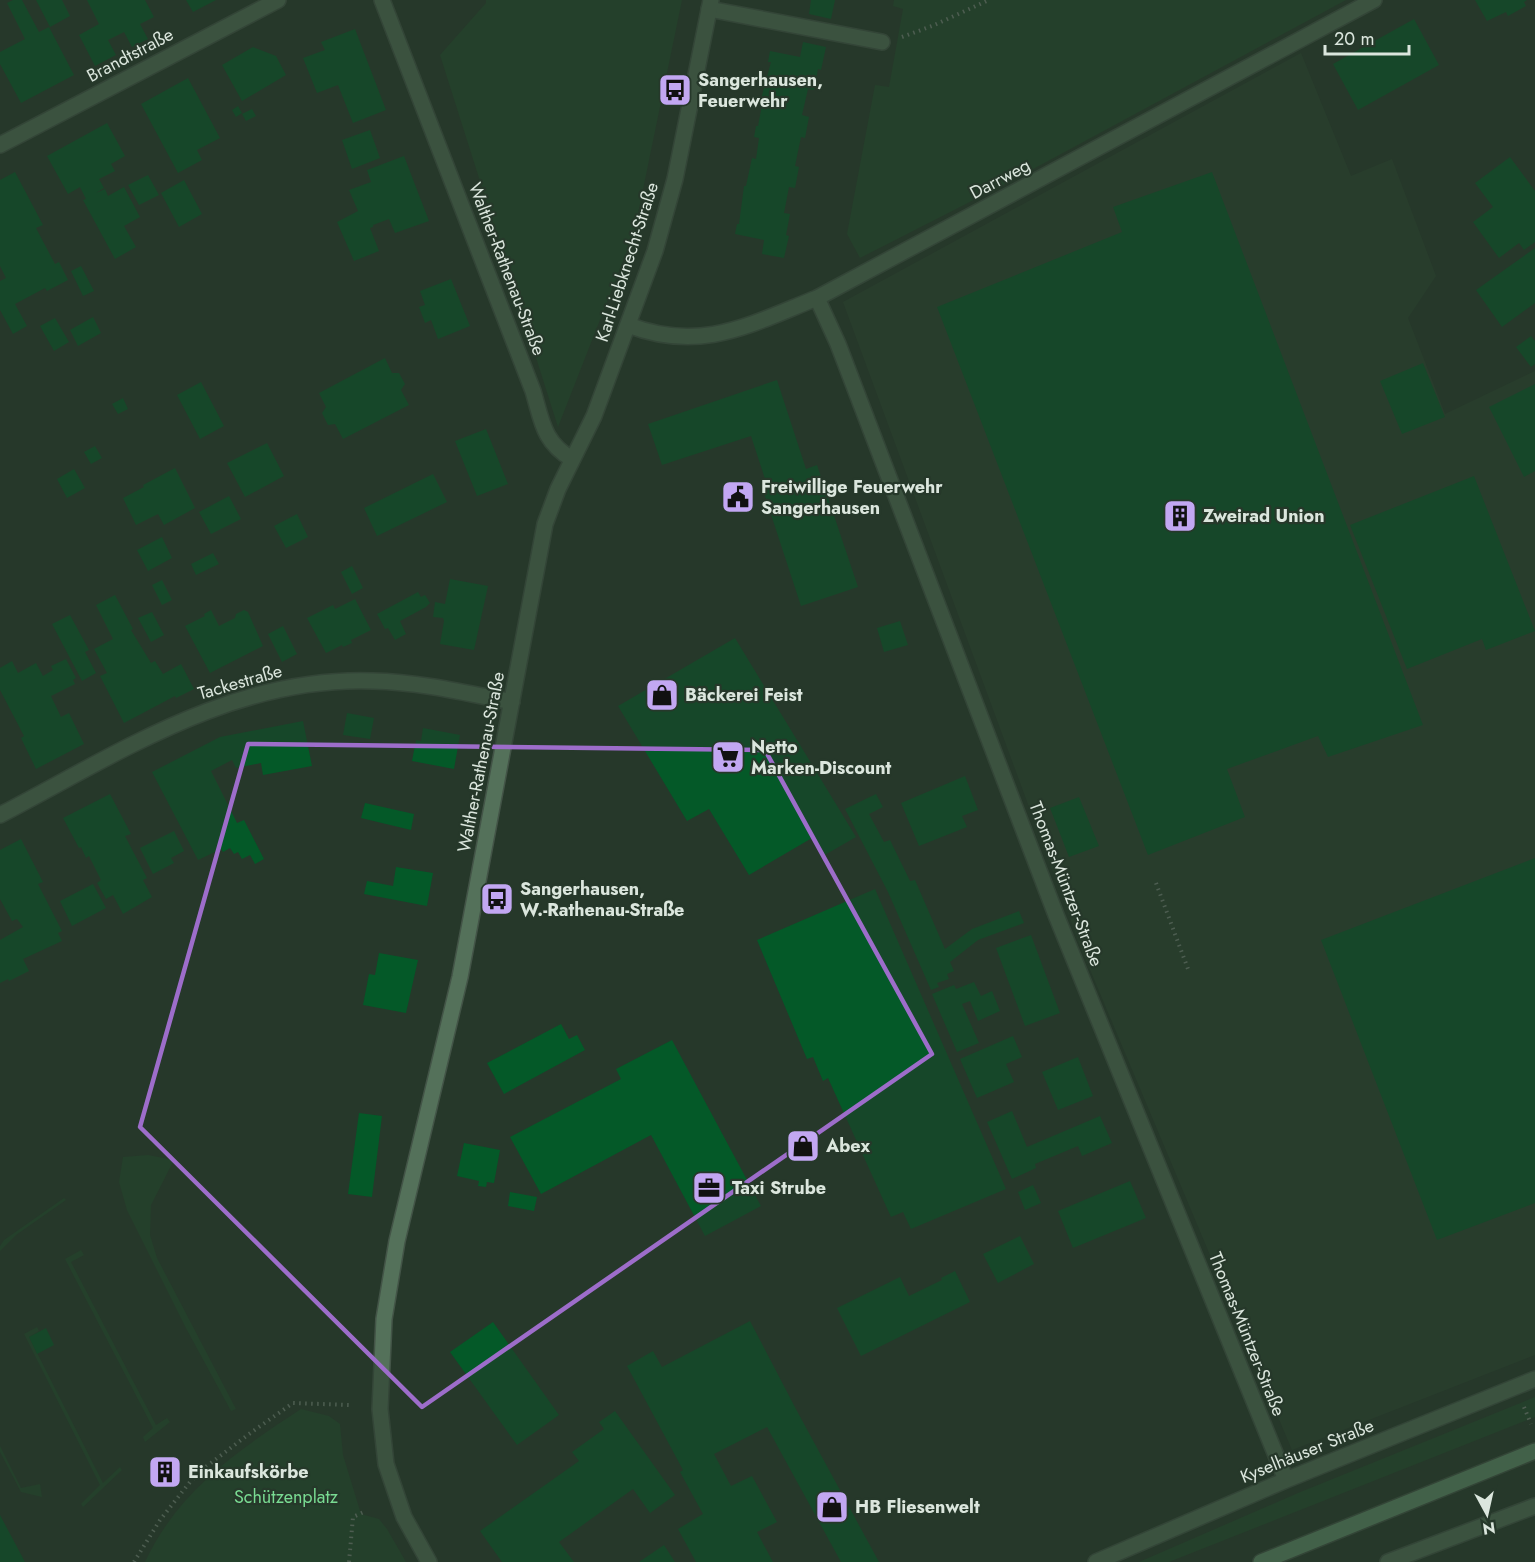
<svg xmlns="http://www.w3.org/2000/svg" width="1535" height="1562" font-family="Jost,sans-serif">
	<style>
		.built { fill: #2b4330 }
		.green { fill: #23492d }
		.building { fill: #045928 }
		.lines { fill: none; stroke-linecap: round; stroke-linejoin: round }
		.service-casing { stroke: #435447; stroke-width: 18 }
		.minor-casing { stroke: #435447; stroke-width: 18 }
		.secondary-casing { stroke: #435447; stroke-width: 18 }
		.path { stroke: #7d8b80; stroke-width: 4; stroke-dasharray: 1.5 4.5; stroke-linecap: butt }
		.service { stroke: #54715a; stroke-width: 15 }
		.minor { stroke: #54715a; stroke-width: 15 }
		.secondary { stroke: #65936f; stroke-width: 15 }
		.marked { fill: none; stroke: #9d6dca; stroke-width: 4.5; stroke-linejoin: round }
		.labels { text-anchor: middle; stroke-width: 4.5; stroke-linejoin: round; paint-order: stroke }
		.street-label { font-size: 18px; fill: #dbe6dd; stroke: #26382a }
		.poi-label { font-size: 18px; font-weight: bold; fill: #dbe6dd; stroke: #26382a; text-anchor: start }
		.park-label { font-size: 18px; fill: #79db92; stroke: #26382a }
	</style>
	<rect width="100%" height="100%" fill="#26382a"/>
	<path class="built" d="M1301,53l50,123 41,-17 44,117 -28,42 37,96 90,-43v984l-243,95 -211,-502 -238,-646z"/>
	<path class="green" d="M486,0h196l-48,233 -76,194 -118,-372 46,-52z
		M894,0h452l-337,182 -149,76 -13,-24 28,-149 14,2 14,-78 -10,-3z
		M148,1155l26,5 -23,45 -1,30 7,23 79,151 -5,2 -44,-81 -60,-120 -8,-28 4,-25z
		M64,1198l2,2 -50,35 -16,16v-5l4,-6z
		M81,1250l3,5 -13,7 85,163 11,-7 3,4 -25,20 -2,-5 10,-9 -88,-169z
		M37,1327l2,4 -10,6 74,146 17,-16 2,3 -39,37 -2,-3 19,-19 -76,-151z
		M1535,1397v20l-366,145h-30l159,-69z
		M301,1409l28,7 11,8 3,31 18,59 18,5 8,10 19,33h-261c33,-71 92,-111 156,-153z
		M0,1446l21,42 19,-4 2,13 -21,-5 -21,-40z"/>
	<path class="building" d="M13,0h9l17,32 10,-5 25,48 -53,28 -21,-39v-12l25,-13 -18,-36z
		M36,0h26l8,16 -20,11z
		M87,0h58l9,17 -14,7 8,15 -16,8 -8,-15 -16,8 8,15 -21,11 -16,-31 20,-11z
		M186,0h30l-23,12z
		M811,0h24l-4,19 -22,-5z
		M1475,0h52l-3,2 2,4 -18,10 -2,-4 -19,9z
		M1414,19l25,46 -81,45 -25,-46z
		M355,29l31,81 -33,13 -15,-38 -21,8 -14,-35 22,-8 -4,-8z
		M803,42l23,5 -5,23 -3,-1 -4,21 -6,-1 -6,26 7,2 -4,21 -4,-1 -6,29 4,1 -4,21 -6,-1 -5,26 6,1 -4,21 3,1 -5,22 -22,-4 2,-14 -29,-6 2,-10h2l5,-38h2l6,-28 4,1 3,-21 -5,-1 2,-11h2l5,-26 -2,-1 10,-37h-3l2,-11 30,6z
		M253,47l23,9 10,19 -44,26 -20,-36z
		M188,78l32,60 -23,12 5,10 -24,13 -37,-69z
		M238,106l4,7 -6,4 -4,-7z
		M252,109l4,7 -10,5 -4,-7z
		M107,123l18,33 -14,8 4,7 -16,8 5,9 -8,5 9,-4 3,7 16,-9 16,30 -16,9 12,21 -21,12 -32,-59 3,-1 -6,-12 -12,7 -21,-38z
		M370,130l10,28 -28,11 -10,-29z
		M404,156l25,65 -34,12 -6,-14 -16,6v2l-3,1 9,23 -25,10 -17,-39 21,-11 -9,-21 22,-8 -4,-12z
		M1510,157l25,34v51l-11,8 -5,-7 -20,15 -26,-36 20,-15 -18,-24z
		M15,172l28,53 -7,3 19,36 4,-2 9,18 -21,11 -2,-3 -30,16 12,22 -14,8 -13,-24v-29l6,-3 -6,-12v-86z
		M1212,172l211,553 -95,32 -10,-21 -91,33 18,48 -97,38 -211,-548 185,-75 -9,-25z
		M148,175l11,20 -20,10 -11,-20z
		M184,180l18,34 -23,13 -18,-34z
		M1535,248v55l-33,24 -26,-37z
		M81,266l13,25 -11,5 -12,-25z
		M451,279l19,47 -32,13 -7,-19 -6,3 -6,-16 6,-2 -5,-14z
		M93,317l8,16 -23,13 -8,-16z
		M55,318l14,24 -15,9 -14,-25z
		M1531,336l4,5v23l-4,3 -15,-20z
		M385,358l7,15h7l6,11 -4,6 8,15 -66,34 -8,-15 -7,1 -6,-12 4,-6 -7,-14z
		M1423,363l22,54 -43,17 -22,-53z
		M777,380l29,89 11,-4 41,122 -57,19 -40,-122 5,-2 -15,-46 -89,29 -14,-41z
		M201,382l23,44 -24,13 -23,-44z
		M1535,384v87l-11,6 -35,-70z
		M123,398l5,11 -10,5 -6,-10z
		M486,429l22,55 -31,12 -22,-55z
		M267,443l17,33 -39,21 -18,-34z
		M95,446l7,12 -11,6 -7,-12z
		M175,468l20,40 -31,17 -6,-11 -22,11 -13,-27 21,-11 -1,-2z
		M74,469l11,19 -18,10 -10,-19z
		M433,474l14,28 -70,34 -13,-28z
		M1474,476l61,155 -49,19 -4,-11 -75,30 -57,-144z
		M229,496l12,23 -30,15 -12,-22z
		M297,514l11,23 -22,11 -12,-22z
		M162,537l10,21 -24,13 -11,-21z
		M213,553l6,11 -23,11 -5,-11z
		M352,566l11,22 -11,6 -11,-22z
		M450,579l38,7 -14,64 -34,-6 4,-23 -1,-3 -10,-1 2,-15 10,2z
		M162,580l10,20 -10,5 -10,-20z
		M418,592l3,5 4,-2 5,8 -4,4 -26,14 6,13 -11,6 -7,-12 -3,1 -8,-15z
		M115,595l18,34 -2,1 20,33 4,-2 8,13 18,-10 13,25 -18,9 -1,-2 -51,27 -24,-47 7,-3 -13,-24 19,-10 -17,-34z
		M355,599l16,31 -20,10 1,3 -9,4 -1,-2 -16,8 -19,-35 26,-13 2,4z
		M211,610l8,16 16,-8 1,-4 8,-4 4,2 15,34 -53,27 -25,-47 20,-10 -1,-2z
		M152,612l12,23 -13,7 -13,-24z
		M70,615l19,35 -4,2 11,21 -14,8 -30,-57z
		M900,621l8,24 -24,7 -7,-24z
		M283,626l14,28 -15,8 -14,-28z
		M735,638l121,199 -33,19 -11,-18 -63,37 -40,-66 -22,12 -69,-115z
		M66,659l10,19 -3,2 2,4 -24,12 10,21 8,-4 15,31 -48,25 -15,-31 3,-2 -24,-46v-22l12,-7 6,12 18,-10 7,13 10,-6 -2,-4z
		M347,713l27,5 -4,21 -27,-4z
		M303,721l9,45 -49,9 -2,-12 -25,5 -4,-8 -21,11 26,52 7,-3 20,39 -9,5 -5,-9 -8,4 -4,-7 -4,2 -4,-6 -7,4 -2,-3 -23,11 -46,-88 68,-35z
		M423,728l37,7 -6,34 -42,-8 4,-21 5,1z
		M965,776l13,34 -16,6 5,11 -48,19 -18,-43z
		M110,794l21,40 -6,2 22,42 -4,2 9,17 -29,17 -10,-19 -7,4 -9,-16 4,-3 -12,-24 -3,2 -5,-11 -2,1 -16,-30z
		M876,794l7,13 -14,7 15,28 6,-2 20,41 5,-1 30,69 27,-20 47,-18 5,12 -46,17 -28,22 4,9 -7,3 2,5 -12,4 2,4 -8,3 -43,-98 -43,-83z
		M1079,797l20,49 -30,11 -19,-49z
		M365,803l49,11 -3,16 -50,-12z
		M174,831l10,20 -13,7 3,5 -21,11 -13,-26z
		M21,839l22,43 -5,2 24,47 -4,2 4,8 -39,18 6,12 -20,10 -1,-2 -8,4v-43l23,-13 -6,-8 -5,2 -12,-22v-49z
		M1535,858v345l-98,37 -116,-300z
		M396,867l37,6 -6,33 -63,-12 3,-13 26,5z
		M93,884l13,24 -34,18 -12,-25z
		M875,889l131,300 -95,40 -8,-17 -12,5 -63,-139 -5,3 -10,-24 -6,2 -50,-119z
		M1031,935l29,78 -35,13 -29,-78z
		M379,953l39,7 -12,53 -43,-8 6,-31 6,1z
		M974,982l7,14 11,-5 8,20 -22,10 -8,-20 -8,3 17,39 -22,9 -25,-58 22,-9 2,4z
		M561,1024l8,15 8,-4 8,15 -81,44 -17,-31z
		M1013,1036l9,21 -16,7 8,18 -37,16 -17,-39z
		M672,1040l89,166 -56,30 -54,-101 -110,59 -31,-57 111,-58 -5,-10z
		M1078,1057l15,39 -35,14 -16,-38z
		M1012,1111l15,36 73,-31 12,27 -30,13 -4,-10 -43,18 1,4 -24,11 -25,-57z
		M359,1113l23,3 -10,81 -24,-3z
		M464,1143l36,7 -6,33 -7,-1 -1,5 -8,-1 1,-5 -22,-5z
		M1130,1181l16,37 -73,30 -15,-37z
		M1033,1185l8,18 -16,7 -7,-18z
		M510,1192l27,5 -3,14 -26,-5z
		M1020,1236l14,28 -36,19 -15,-29z
		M955,1271l15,31 -109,54 -24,-48 63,-31 9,19 33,-16 -1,-2z
		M750,1321l47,90 82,151h-38l-74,-135 -53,27 17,32 21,-10 25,46 -20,10 16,30h-77l-18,-33 25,-15 -23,-42 3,-2 -56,-104 26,-15 9,16z
		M493,1322l66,93 -42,30 -67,-93z
		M46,1328l8,17 -17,9 -8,-17z
		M615,1411l60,84 -25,18 -17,-24 -74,53 15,20h-72l-22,-31 99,-70 -7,-9 32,-23 -5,-7z
		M165,1459l13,13 -13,14 -14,-13z
		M0,1515l25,47h-25z
		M664,1545l11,17h-36z"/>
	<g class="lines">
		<g class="service-casing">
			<path id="service" d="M709,9l173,33
				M1388,1562l147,-56"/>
		</g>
		<g class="minor-casing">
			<path id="minor" d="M382,0l151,391c9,30 10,51 39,68
				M0,145l278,-145
				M817,298l21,46 218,571 230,565
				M628,325c73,28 121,0 189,-27l557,-298
				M0,815c119,-62 233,-139 373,-134 47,1 93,12 139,21
				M429,1562l-25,-45 -18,-53 -6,-55 4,-90 13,-78 63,-264 85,-453 13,-35 36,-73 61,-165 20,-72 36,-179
				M1096,1562l190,-82 249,-101"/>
		</g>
		<g class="secondary-casing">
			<path id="secondary" d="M1261,1562l274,-111"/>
		</g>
		<path class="path" d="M902,37l30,-11 57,-26
			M1156,883l32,86
			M1524,1407l7,17
			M134,1562l26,-42 30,-38 13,-13 46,-35 44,-31 56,2
			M349,1562l4,-45 13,-6"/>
		<use href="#service" class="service"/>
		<use href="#minor" class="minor"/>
		<use href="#secondary" class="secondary"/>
	</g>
	<path d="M0 0H1535V1562H0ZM248,744l517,6 167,304 -510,353 -282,-280z" fill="#26382a" fill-opacity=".55" fill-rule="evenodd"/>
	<path class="marked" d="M248,744l517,6 167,304 -510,353 -282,-280z"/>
	<defs>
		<g id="bus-square" transform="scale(1.725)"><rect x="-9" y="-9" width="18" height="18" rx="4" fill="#c2a7f2" stroke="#26382a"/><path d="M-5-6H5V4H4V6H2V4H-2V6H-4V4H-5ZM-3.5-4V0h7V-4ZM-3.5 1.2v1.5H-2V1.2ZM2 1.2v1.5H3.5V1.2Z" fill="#111"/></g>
		<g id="civic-square" transform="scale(1.725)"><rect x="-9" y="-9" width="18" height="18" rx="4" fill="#c2a7f2" stroke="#26382a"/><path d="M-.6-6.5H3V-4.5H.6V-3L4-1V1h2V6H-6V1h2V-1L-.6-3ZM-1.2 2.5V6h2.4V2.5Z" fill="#111"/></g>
		<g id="building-square" transform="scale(1.725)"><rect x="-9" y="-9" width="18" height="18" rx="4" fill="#c2a7f2" stroke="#26382a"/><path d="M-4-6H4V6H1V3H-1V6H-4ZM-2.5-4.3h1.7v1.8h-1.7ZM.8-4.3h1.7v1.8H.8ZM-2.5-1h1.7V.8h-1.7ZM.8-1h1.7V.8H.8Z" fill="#111"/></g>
		<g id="shop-square" transform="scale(1.725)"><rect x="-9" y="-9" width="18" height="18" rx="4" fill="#c2a7f2" stroke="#26382a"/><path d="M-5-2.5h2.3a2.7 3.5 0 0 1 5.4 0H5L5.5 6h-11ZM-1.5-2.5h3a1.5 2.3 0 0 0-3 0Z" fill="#111"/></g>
		<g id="supermarket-square" transform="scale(1.725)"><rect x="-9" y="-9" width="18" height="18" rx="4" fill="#c2a7f2" stroke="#26382a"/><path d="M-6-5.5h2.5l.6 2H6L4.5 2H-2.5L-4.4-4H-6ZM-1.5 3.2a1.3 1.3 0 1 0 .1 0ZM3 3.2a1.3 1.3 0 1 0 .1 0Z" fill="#111"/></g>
		<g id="office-square" transform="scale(1.725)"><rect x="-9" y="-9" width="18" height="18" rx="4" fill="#c2a7f2" stroke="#26382a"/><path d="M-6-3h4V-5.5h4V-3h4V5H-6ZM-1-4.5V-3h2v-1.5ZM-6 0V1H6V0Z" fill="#111"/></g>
	</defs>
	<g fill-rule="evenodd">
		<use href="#bus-square" x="675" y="90"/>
		<use href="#civic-square" x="738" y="497"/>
		<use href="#building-square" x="1180" y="516"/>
		<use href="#shop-square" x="662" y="695"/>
		<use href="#supermarket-square" x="728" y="757"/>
		<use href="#bus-square" x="497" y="899"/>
		<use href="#shop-square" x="803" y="1146"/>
		<use href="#office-square" x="709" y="1188"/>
		<use href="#building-square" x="165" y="1472"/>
		<use href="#shop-square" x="832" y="1507"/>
	</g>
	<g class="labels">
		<g class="street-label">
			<text transform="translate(130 55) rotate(-28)" y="6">Brandtstraße</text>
			<text transform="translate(1000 179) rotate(-28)" y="6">Darrweg</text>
			<text transform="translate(627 262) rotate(-72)" y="6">Karl-Liebknecht-Straße</text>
			<text transform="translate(507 269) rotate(69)" y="6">Walther-Rathenau-Straße</text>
			<text transform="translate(240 682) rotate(-16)" y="6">Tackestraße</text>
			<text transform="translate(481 762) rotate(-79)" y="6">Walther-Rathenau-Straße</text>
			<text transform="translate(1066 884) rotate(69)" y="6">Thomas-Müntzer-Straße</text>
			<text transform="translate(1247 1334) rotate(68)" y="6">Thomas-Müntzer-Straße</text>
			<text transform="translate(1307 1451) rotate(-22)" y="6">Kyselhäuser Straße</text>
		</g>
		<g class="poi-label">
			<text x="698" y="86">Sangerhausen,<tspan x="698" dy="21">Feuerwehr</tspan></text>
			<text x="761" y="493">Freiwillige Feuerwehr<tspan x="761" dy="21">Sangerhausen</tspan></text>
			<text x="1203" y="522">Zweirad Union</text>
			<text x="685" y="701">Bäckerei Feist</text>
			<text x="751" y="753">Netto<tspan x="751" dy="21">Marken-Discount</tspan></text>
			<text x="520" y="895">Sangerhausen,<tspan x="520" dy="21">W.-Rathenau-Straße</tspan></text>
			<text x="826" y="1152">Abex</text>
			<text x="732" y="1194">Taxi Strube</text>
			<text x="188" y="1478">Einkaufskörbe</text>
			<text x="855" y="1513">HB Fliesenwelt</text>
		</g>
		<g class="park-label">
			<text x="286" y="1503">Schützenplatz</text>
		</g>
	</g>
	<g transform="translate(1487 1514) rotate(172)" stroke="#26382a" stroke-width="4.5" paint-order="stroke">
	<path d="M0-4.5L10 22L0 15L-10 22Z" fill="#dbe6dd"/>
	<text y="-9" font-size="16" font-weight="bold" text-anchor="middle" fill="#dbe6dd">N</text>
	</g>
	<path d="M1325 45v9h84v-9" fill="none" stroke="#dbe6dd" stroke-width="3"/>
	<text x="1334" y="45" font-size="18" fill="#dbe6dd" stroke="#26382a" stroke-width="4.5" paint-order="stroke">20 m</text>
</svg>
